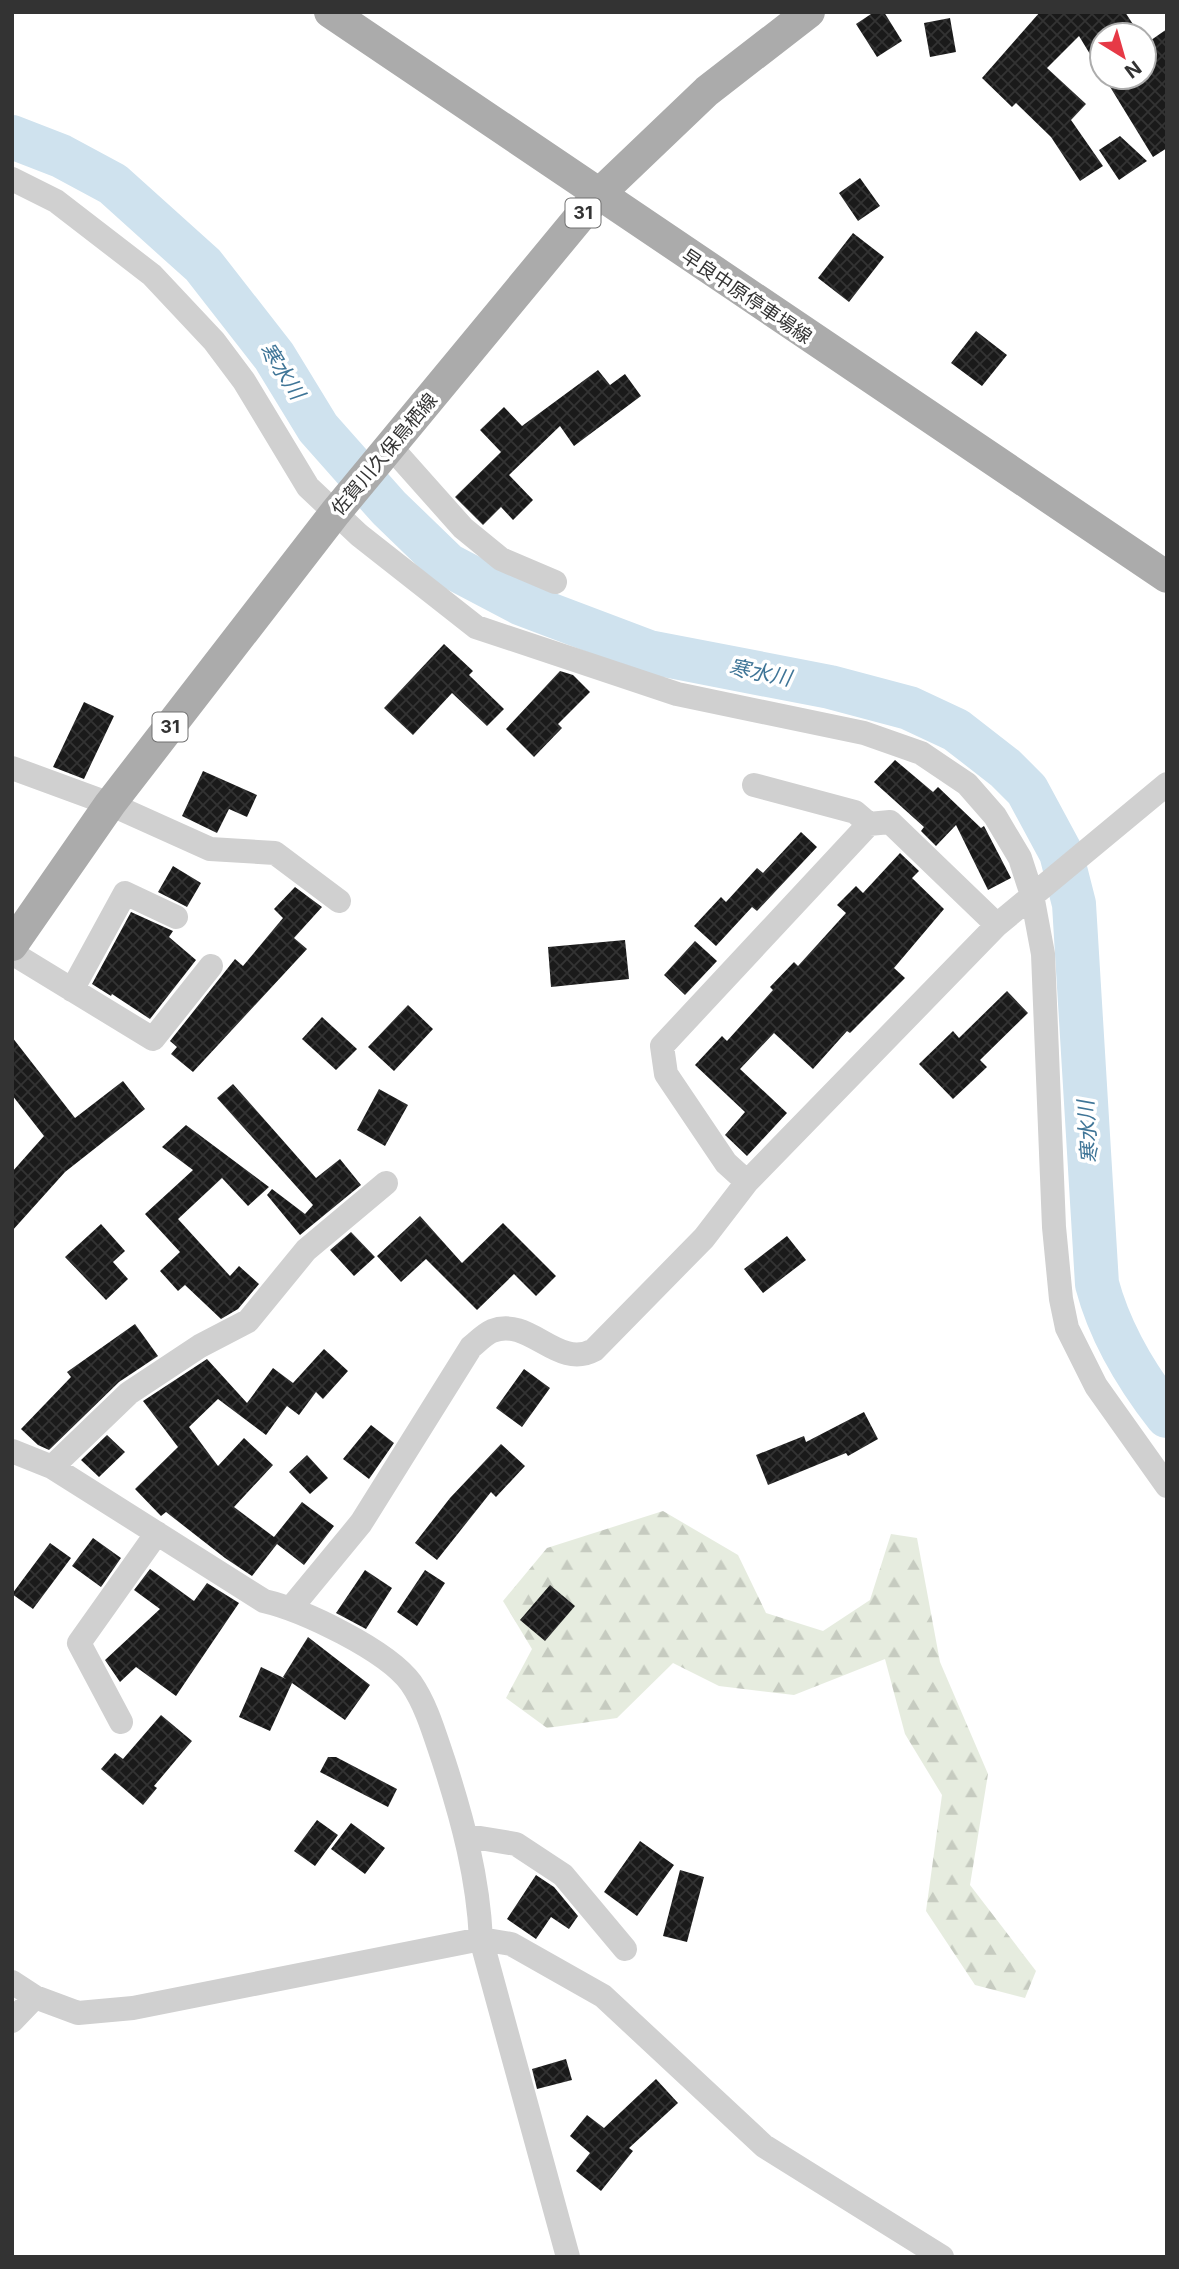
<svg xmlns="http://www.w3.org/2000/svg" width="1179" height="2269" font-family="Inter,'Noto Sans JP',sans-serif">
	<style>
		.forest { fill: url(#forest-firs) }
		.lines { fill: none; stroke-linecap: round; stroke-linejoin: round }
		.river { stroke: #cfe2ee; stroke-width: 44 }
		.building { fill: url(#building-cross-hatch) }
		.minor { stroke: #d0d0d0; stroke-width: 24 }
		.major { stroke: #ababab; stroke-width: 32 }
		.labels { text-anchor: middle; stroke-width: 7; stroke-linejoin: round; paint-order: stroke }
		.shield { fill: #fff; stroke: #707070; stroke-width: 2 }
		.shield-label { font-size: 18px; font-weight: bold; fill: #333 }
		.street-label { font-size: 19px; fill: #333; stroke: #fff }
		.water-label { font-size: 21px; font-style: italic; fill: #3f7597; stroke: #fff }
	</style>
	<defs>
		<pattern id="forest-firs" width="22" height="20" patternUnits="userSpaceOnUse" patternTransform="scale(1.75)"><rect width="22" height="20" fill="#e6ecdf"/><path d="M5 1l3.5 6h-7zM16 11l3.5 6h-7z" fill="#c6cbc0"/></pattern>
		<pattern id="building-cross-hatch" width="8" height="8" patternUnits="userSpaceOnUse" patternTransform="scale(1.75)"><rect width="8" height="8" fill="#1a1a1a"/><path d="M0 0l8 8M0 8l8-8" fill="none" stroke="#333"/></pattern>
	</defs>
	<rect width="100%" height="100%" fill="#fff"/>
	<path class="forest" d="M663,1511l75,44 28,58 57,18 47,-31 21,-66 26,4 23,124 48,112 -18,111 66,86 -11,27 -50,-13 -49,-74 16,-116 -37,-61 -20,-75 -91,36 -75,-9 -46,-23 -56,55 -70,10 -41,-30 26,-49 -29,-48 44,-53z"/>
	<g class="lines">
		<path class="river" d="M12,137l49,19 52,28 90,81 71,91 44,72 71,80 59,57 74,39 127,48 181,35 79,21 47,22 49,38 22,22 34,63 13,51 23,380c13,49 38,91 70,132"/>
	</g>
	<path class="building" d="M874,12h10l18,29 -25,16 -21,-33z
		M1040,12h85l15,23h-38v39l-23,-38 -32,32 39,36 -15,16 32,46 -23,15 -29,-44 -35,-34 -4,4 -30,-29z
		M950,18l6,34 -26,5 -6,-34z
		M1167,29v119l-14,9 -49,-80h40v-32z
		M1120,136l27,25 -28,19 -20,-30z
		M860,178l20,28 -22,15 -19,-28z
		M853,233l31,24 -35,45 -31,-24z
		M976,331l31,24 -25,31 -31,-23z
		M598,370l12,15 15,-11 16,22 -67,50 -14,-20 -51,49 24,25 -20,20 -12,-13 -18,18 -28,-28 46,-45 -21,-22 24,-23 18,19z
		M444,644l29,27 -4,4 35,34 -17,17 -35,-33 -39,42 -29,-27z
		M560,671l13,4 17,17 -32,32 4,4 -28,29 -28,-28z
		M84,702l30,14 -30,63 -31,-12z
		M895,760l38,32 5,-5 43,41 3,-2 27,52 -23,12 -32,-65 -20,21 -15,-15 3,-4 -50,-45z
		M203,771l54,24 -10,22 -18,-8 -12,24 -35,-17z
		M801,832l16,15 -60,64 -5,-4 -36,39 -22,-20 27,-29 5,5 31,-34 6,5z
		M900,853l19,18 -7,7 32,31 -50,59 11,10 -55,55 -3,-2 -34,38 -39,-36 -34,36 47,44 -40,43 -22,-21 20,-23 -50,-47 27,-29 5,5 46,-51 -3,-3 24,-25 4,4 48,-53 -9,-8 19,-19 7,7z
		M173,866l28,17 -14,24 -29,-15z
		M295,887l27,20 -28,31 13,11 -114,123 -22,-18 6,-7 -7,-6 65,-82 8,7 40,-48 -9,-9z
		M131,912l42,19 -4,6 27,23 -46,59 -38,-25 -1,2 -19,-12z
		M625,940l4,39 -78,8 -3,-40z
		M695,941l22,20 -32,34 -21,-20z
		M1007,991l21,22 -48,47 7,7 -34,32 -34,-35 34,-33 6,7z
		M408,1005l25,24 -39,42 -26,-24z
		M322,1017l35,32 -21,21 -34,-31z
		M12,1037l63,81 48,-37 22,28 -80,63 -53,59v-59l32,-36 -32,-41z
		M233,1084l83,94 24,-19 21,26 -61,50 -33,-40 5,-6 33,25 8,-9 -96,-107z
		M379,1089l29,16 -23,41 -28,-16z
		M186,1125l83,62 -21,19 -26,-28 -44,41 52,57 9,-10 20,18 -21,25 -17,10 -36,-34 -7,6 -18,-20 20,-19 -35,-38 48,-44 -31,-23z
		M420,1216l42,47 41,-40 53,53 -20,20 -22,-22 -37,36 -51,-51 -25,23 -24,-26z
		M101,1224l24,27 -12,11 15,17 -22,21 -41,-43z
		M351,1232l24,25 -21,19 -24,-26z
		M787,1236l19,24 -43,33 -19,-24z
		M135,1324l23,32 -39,26 -70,68 -11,-5 -17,-16 50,-52 -4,-5z
		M324,1349l24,22 -25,28 -7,-7 -17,23 -12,-9 -21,29 -48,-36 -29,28 29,39 26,-28 29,27 -39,42 40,30 28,-35 32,24 -30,39 -27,-21 -25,32 -27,-18 -59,-46 -5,4 -26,-27 43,-42 -35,-46 64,-42 40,44 26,-35 20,15z
		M524,1369l26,19 -28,39 -26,-19z
		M864,1412l14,27 -30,17 -2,-3 -78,32 -12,-30 48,-19 2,6z
		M371,1425l23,18 -25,36 -26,-20z
		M107,1435l18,17 -26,25 -18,-17z
		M501,1444l24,22 -29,31 -5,-5 -54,68 -22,-17 35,-45z
		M307,1455l21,23 -18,16 -21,-22z
		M93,1538l28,20 -20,29 -29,-21z
		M50,1543l21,15 -38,51 -21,-15z
		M150,1569l44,32 13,-18 32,20 -63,93 -40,-29 -16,15 -15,-22 55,-51 -26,-19z
		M365,1570l27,18 -26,41 -30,-16z
		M425,1570l20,13 -28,43 -20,-14z
		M550,1585l25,21 -30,35 -25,-21z
		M308,1637l62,48 -25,35 -53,-37 -22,48 -31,-14 22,-50 25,12 -3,-2z
		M161,1715l31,26 -38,45 3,2 -14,17 -42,-36 14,-16 8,6z
		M328,1757h8l61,32 -9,18 -68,-35z
		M317,1820l21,15 -23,31 -21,-15z
		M351,1823l34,25 -20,26 -34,-25z
		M640,1841l34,24 -37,51 -33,-24z
		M680,1870l24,7 -17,65 -24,-6z
		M536,1875l18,12 24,29 -9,13 -18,-12 -15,22 -29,-20z
		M566,2059l6,21 -35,9 -5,-20z
		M656,2079l22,24 -49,45 4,3 -32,40 -25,-20 14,-18 -20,-17 17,-21 17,13z"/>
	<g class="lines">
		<path class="minor" d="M12,179l44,22 96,74 62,66 30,40 64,106 51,48 117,92 201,67 187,39 57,20 46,31 28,32 25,42 12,37 11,59 11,273 7,72 6,29 29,58 71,100
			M390,446l73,82 38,31 54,23
			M12,768l98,36 100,45 65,4 64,48
			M754,785l101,27 14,12
			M12,953l141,86 58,-73
			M72,990l53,-97 51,24
			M747,1182l-21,-19 -60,-89 -4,-28 207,-222 21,-2 107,103
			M12,1451l40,16 212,134c39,9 123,49 147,82 16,23 24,53 33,79 19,59 34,115 37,177l87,318
			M52,1467l77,-74 71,-47 48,-25 58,-71 80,-67
			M291,1608l70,-85 110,-176c6,-5 14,-13 21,-16 38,-15 65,39 102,19l110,-112 43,-56 250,-257 170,-141
			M121,1722l-42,-79 78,-110
			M468,1836l48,8 47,31 62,74
			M12,1982l23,15 43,16 55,-5 348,-69 30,5 92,52 161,150 178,111
			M12,2021l23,-24"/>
		<path class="major" d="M330,12l837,565
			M12,945l98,-141 225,-291 262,-317 110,-105 102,-79"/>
	</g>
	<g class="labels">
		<g class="shield">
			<rect x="565.5" y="198.5" width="35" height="29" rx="5"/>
			<rect x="152.5" y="712.5" width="35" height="29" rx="5"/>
		</g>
		<g class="shield-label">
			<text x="583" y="219">31</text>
			<text x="170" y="733">31</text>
		</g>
		<g class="street-label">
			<text transform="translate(747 296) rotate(34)" y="7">早良中原停車場線</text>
			<text transform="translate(384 454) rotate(-50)" y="7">佐賀川久保鳥栖線</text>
		</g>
		<g class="water-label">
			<text transform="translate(282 371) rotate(57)" y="7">寒水川</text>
			<text transform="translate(760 673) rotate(11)" y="7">寒水川</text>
			<text transform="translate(1088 1132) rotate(-94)" y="7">寒水川</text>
		</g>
	</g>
	<rect width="1179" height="2269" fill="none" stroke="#333333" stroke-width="28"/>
	<g transform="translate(1123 56) rotate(143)"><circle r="33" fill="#ffffff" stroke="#adadad" stroke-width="2"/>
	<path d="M0-5L12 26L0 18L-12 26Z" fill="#e63946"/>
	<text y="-10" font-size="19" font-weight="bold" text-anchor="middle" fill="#333333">N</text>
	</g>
</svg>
